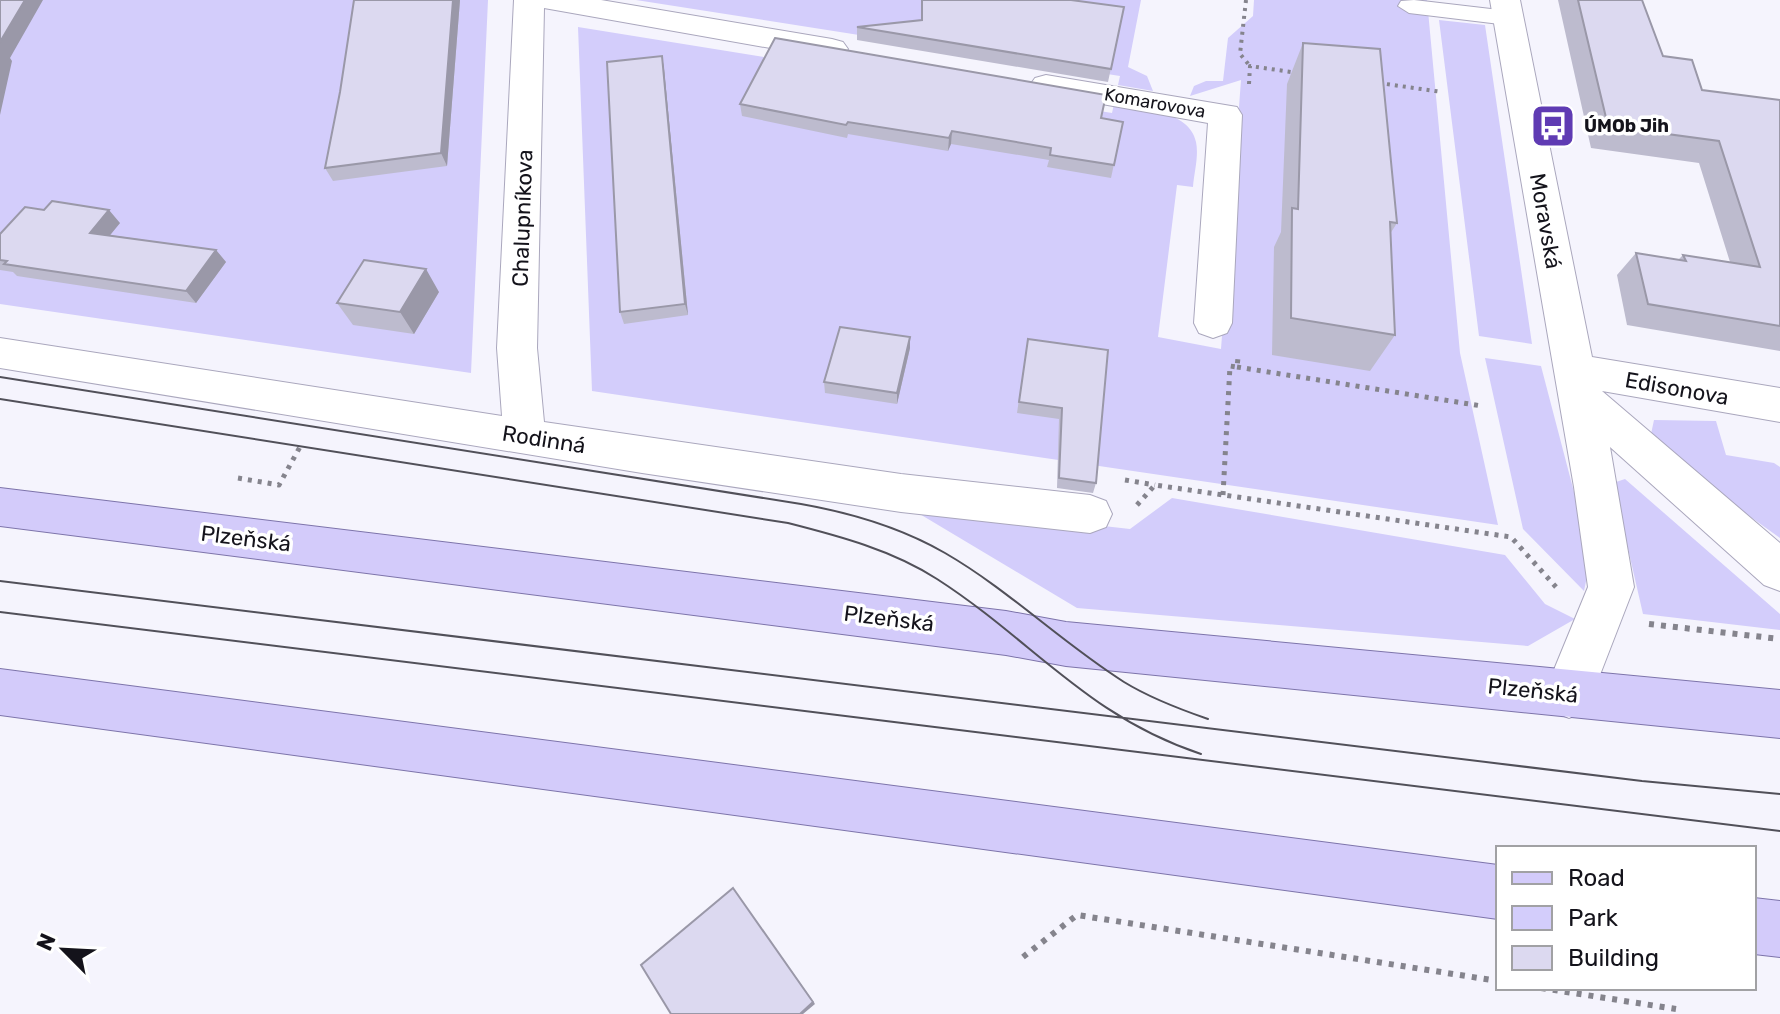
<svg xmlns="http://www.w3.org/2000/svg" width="1780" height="1014" font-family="Rubik,sans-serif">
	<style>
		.green { fill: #d3cdfb }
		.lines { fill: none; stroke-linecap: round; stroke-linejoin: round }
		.lane-casing { stroke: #aaa7bd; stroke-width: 2 }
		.street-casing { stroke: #aaa7bd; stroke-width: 2 }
		.primary-casing { stroke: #7d74aa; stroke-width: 2 }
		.path-far2 { stroke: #85848d; stroke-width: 4; stroke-dasharray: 3 5; stroke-linecap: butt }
		.path-far1 { stroke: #85848d; stroke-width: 5; stroke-dasharray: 4 6; stroke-linecap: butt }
		.path { stroke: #85848d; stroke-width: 6; stroke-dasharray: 5 7; stroke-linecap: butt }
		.lane { fill: #fff; fill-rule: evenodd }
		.street { fill: #fff; fill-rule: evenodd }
		.primary { fill: #d3cbfa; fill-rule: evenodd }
		.tram { stroke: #515059; stroke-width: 2 }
		.wall { fill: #bdbbce }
		.shaded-wall { fill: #9a98a8 }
		.building { fill: #dcd9f0; stroke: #9a98a8; stroke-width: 2 }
		.labels { text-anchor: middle; stroke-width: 7; stroke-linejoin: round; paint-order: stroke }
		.far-street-label { font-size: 18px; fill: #14131b; stroke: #fff }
		.far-poi-label { font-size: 18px; font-weight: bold; fill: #14131b; stroke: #fff; text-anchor: start }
		.street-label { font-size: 22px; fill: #14131b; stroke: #fff }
	</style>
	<rect width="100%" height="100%" fill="#f5f4fd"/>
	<path class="green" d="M0,0h488l-17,373 -471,-69z
		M636,0h505l-13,67 19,9 6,15 -35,-6 2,-9z
		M1254,0h173l33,353 38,172 -906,-134 -14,-364 534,86 2,-9c25,5 76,6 82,38 3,14 -2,31 -3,45l-16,-2 -19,152 63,12 20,-269 -51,16 4,-10 12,-5h17l5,-43 25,-22z
		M1439,20l46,5 47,319 -53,-8z
		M1485,358l56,8 50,191 -7,34 -61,-62z
		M1654,420l62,1 10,34 48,8 6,4v71l-81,-58 -48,-46z
		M1625,479l155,135v16l-137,-16 -30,-131z
		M1172,498l333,57 40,49 30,15 -47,27 -451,-38 -164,-98 111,7 106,12z"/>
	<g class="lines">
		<g class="lane-casing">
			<path id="lane" d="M1414,0l94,11 11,7 -11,7 -99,-12 -11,-7 3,-5z"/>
		</g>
		<g class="street-casing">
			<path id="street" d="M514,0h87l231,39 11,3 5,7 -5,7 -11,3 -288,-51 -7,340 7,74 357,52 189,21 16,6 6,13 -6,13 -16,6 -189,-21 -259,-39 -642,-105v-30l502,78 -5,-68z
				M1490,0h30l72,357 188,31v34l-178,-31 178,152v48l-16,-6 -154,-138 24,140 -48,124 -17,7 -17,-7 -8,-17 44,-107 -14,-100z
				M1046,75l191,32 5,8 -10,208 -5,10 -14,5 -14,-5 -5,-10 14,-200 -173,-31 -5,-7 5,-7z"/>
		</g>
		<g class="primary-casing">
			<path id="primary" d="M0,488l1006,123 60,11 714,68v48l-714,-72 -60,-11 -1006,-129z
				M0,669l1498,196v54l-1498,-204z
				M1754,898l26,3v56l-26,-3z"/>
		</g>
		<path class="path-far2" d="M1246,0l-6,54 10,12
			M1379,83l63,9
			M1249,84l1,-18 48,7"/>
		<path class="path-far1" d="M1237,367l245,39
			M238,478l41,7 22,-40
			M1125,480l30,5
			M1223,495l7,-129 7,1 1,-9
			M1137,505l18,-20 356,52 45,50"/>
		<path class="path" d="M1649,624l131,15
			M1023,957l54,-42 421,66
			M1541,988l135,21"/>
		<use href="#lane" class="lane"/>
		<use href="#street" class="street"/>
		<use href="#primary" class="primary"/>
		<path class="tram" d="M0,377l801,127c51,9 99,23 144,49 64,37 117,90 179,129 26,16 55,27 84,37
			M0,399l788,124c51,13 104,27 149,56 95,61 151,138 264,175
			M0,581l1642,200 138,13
			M0,612c594,69 1186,150 1780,219"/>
	</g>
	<path class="wall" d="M460,0l-13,166 -114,15 -8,-13z
		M1558,0h84l21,56 39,34 78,10v251l-153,-26 -10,-50 19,-22 42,7 5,-5 47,7 -31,-99 -108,-15z
		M1124,7l-16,75 -251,-42v-13l65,-7z
		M1303,43l94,180 -7,11 5,101 -25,36 -98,-16 2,-108 7,-15 6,-148z
		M662,56l2,13 24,246 -64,9 -4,-12z
		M740,104l361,14 22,4 -12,56 -64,-11 2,-7 -98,-16 -3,7 -100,-17 -1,4 -105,-22z
		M120,223l-10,12 106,15 10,12 -30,41 -179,-27 -4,-4 -13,-2v-36z
		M439,292l-25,42 -61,-9 -16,-22z
		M910,348l-13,56 -72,-11 -1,-11z
		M1108,350l-12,133 -3,10 -36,-5 2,-69 -42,-6 9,-62z"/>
	<path class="shaded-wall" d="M25,0h18l-33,58 2,3 -12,54v-73z
		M453,0h7l-13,166 -6,-13z
		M662,56l2,13 24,246 -3,-11z
		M952,131l-1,13 -3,7 1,-13z
		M109,210l11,13 -18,22 -12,-12z
		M216,250l10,12 -30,41 -10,-12z
		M426,269l13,23 -25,42 -14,-22z
		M910,337v11l-13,56v-11z
		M733,888l82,116 -12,10h-3z"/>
	<path class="building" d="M0,0h25l-25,42z
		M354,0h99l-12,153 -116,15 15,-76z
		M922,0h149l53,7 -13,62 -254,-42 65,-7z
		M1578,0h64l21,56 29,4 10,30 78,10v226l-132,-22 -12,-51 50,8 -3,-6 77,12 -41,-126 -111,-15z
		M775,38l331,57 -5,23 22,4 -9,43 -64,-10 1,-7 -99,-17 -3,7 -101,-16 -2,3 -106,-21z
		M1303,43l77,6 17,174 -7,-1 5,113 -104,-17 1,-110 6,1z
		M662,56l23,248 -65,8 -13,-250z
		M52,201l57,9 -19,23 126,17 -30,41 -182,-27 3,-3 -7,-1v-26l25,-27 19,3z
		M364,260l62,9 -26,43 -63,-9z
		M840,327l70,10 -13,56 -73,-11z
		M1028,339l80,11 -12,133 -37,-5 3,-70 -43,-6z
		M733,888l80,114 -13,12h-129l-30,-49z"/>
	<defs>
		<g id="bus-square" transform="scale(2.3)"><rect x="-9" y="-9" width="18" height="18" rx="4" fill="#5f3bb3" stroke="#fff"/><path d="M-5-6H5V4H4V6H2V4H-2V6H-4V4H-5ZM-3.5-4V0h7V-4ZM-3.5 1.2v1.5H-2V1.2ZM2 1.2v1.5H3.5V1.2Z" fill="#fff"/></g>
	</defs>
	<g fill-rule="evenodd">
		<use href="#bus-square" x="1553" y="126"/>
	</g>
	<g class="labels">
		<g class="far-street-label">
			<text transform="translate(1155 103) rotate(10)" y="6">Komarovova</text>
		</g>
		<g class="far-poi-label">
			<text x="1584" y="132">ÚMOb Jih</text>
		</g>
		<g class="street-label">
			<text transform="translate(522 218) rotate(-88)" y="8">Chalupníkova</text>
			<text transform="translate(1546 221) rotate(80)" y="8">Moravská</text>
			<text transform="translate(1677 388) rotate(10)" y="8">Edisonova</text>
			<text transform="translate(544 439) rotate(9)" y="8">Rodinná</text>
			<text transform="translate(246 538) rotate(7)" y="8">Plzeňská</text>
			<text transform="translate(889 618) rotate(7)" y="8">Plzeňská</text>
			<text transform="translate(1533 690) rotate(6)" y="8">Plzeňská</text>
		</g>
	</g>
	<rect x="1496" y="846" width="260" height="144" fill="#ffffff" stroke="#a1a1a4" stroke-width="2"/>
	<rect x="1512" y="872" width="40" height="12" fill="#d3cbfa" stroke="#a1a1a4" stroke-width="2"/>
	<text x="1568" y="886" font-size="24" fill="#14131b">Road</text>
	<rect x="1512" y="906" width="40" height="24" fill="#d3cdfb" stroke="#a1a1a4" stroke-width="2"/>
	<text x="1568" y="926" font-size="24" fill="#14131b">Park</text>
	<rect x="1512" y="946" width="40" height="24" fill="#dcd9f0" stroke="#a1a1a4" stroke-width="2"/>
	<text x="1568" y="966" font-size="24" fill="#14131b">Building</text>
	<g transform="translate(64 950) rotate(294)" stroke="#ffffff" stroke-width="6" paint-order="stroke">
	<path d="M0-6L14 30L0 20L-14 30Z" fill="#14131b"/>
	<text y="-12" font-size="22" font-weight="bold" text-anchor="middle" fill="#14131b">N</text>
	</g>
</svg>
